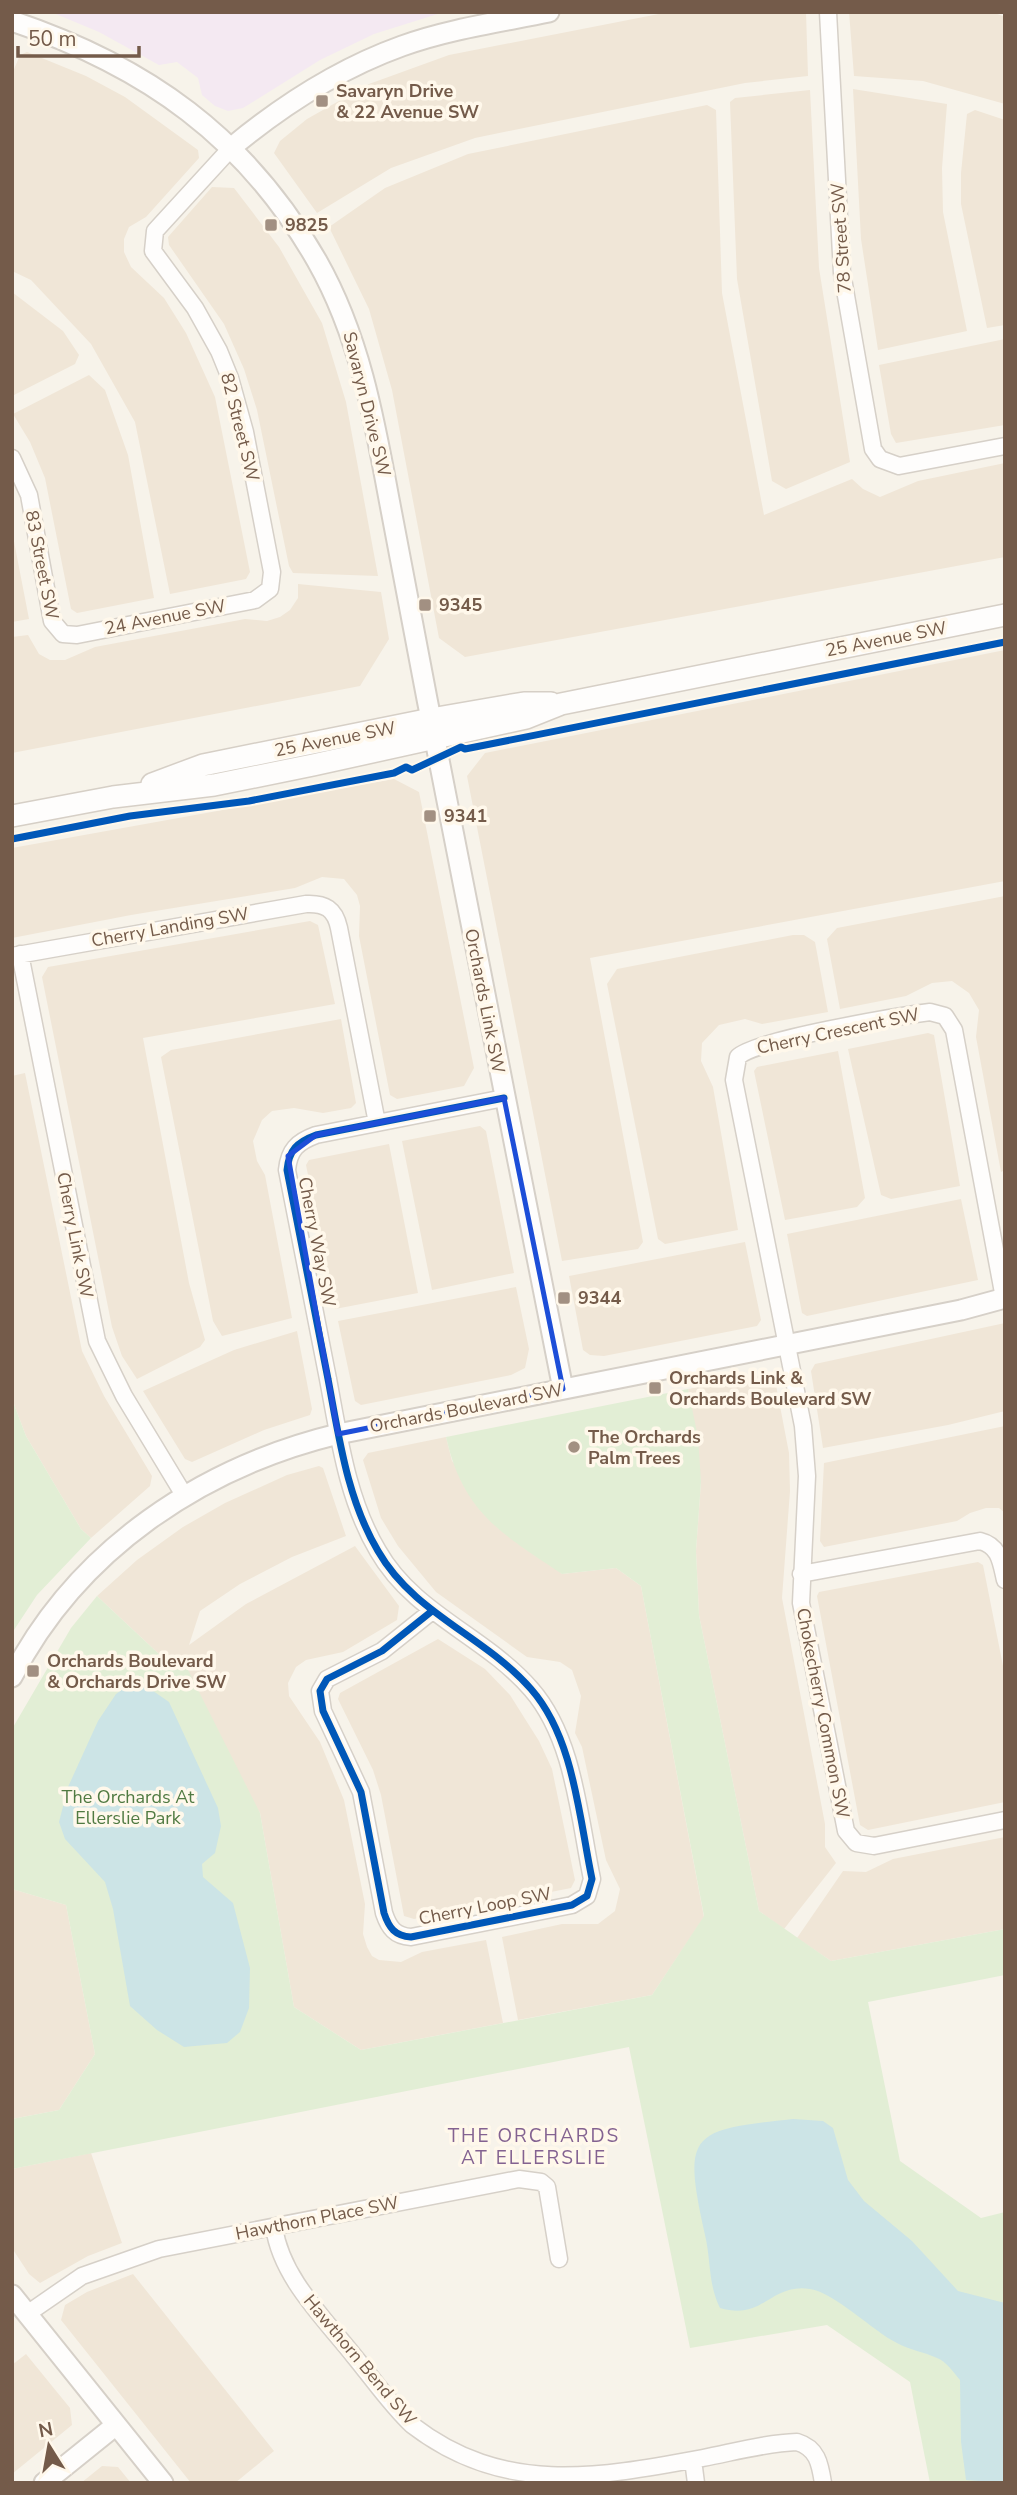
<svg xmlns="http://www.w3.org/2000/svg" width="1017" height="2495" font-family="'Nunito Sans',sans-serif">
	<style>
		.residential { fill: #f0e6d7 }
		.education { fill: #f4e9f2 }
		.green { fill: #e2eed5 }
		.water { fill: #cce4e6 }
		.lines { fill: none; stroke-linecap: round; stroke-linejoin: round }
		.minor-casing { stroke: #d6d0c8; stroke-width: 19 }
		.tertiary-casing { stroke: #d6d0c8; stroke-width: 23 }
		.secondary-casing { stroke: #d6cfc6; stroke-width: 24 }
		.minor { stroke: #fefdfc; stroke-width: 16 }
		.tertiary { stroke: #fefdfc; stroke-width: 19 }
		.secondary { stroke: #fefdfc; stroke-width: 21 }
		.cycleway-casing { stroke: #fff8eb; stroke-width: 11 }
		.cycleway { stroke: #0057b8; stroke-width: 7 }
		.marked { fill: none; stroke: #1d4ed8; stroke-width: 5; stroke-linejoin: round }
		.poi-dot { fill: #a29082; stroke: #fff8eb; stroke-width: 2.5 }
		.labels { text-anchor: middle; stroke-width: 7; stroke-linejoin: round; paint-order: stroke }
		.poi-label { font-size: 18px; font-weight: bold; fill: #745b4a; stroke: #fff8eb; text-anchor: start }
		.street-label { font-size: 18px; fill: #745b4a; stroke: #fff8eb }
		.park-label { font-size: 18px; fill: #507a42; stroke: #fff8eb }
		.neighbourhood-label { font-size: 19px; letter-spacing: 2px; fill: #836291; stroke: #fff8eb }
	</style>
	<rect width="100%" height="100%" fill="#f7f3ea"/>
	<path class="residential" d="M669,12h137l2,64 -63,7 -270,55 -84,30 -74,45 -43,-60 6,-12 27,-22 62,-35 80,-29z
		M849,12h143l13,5v87l-82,-23 -69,-5z
		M27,52l59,24 39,21 73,53 1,8 -53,59 -17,10 -5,12v13l7,15 33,31 22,35 29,64 35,175 -4,7 -76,15 -35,-172 -44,-78 -60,-64 -19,-9v-197l8,-19z
		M853,89l94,15 -5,64 1,44 24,119 -89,19 -17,-111z
		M810,90l9,178 31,194 -64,27 -14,-8 -35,-202 -7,-177 5,-4z
		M707,105l9,5 6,183 42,222 88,-36 11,10 17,8 38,-16 87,-18v94l-540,100 -26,-19 -47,-248 -23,-81 -40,-82 56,-39 83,-34z
		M975,110l30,10v205l-18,3 -26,-124v-31l6,-59z
		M212,187l22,1 45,59 43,76 24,79 32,174 -85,-3 -4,-7 -32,-156 -13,-41 -20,-45 -55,-79 -1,-8z
		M12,292l51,39 16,24 -4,9 -61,31z
		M1005,339v86l-109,18 -5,-9 -12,-69z
		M89,375l16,15 23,65 26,143 -77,15 -6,-4 -26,-131 -15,-36 -17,-28z
		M12,531l17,88 -17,3z
		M298,584l83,8 8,47 -29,47 -348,67v-116l16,-2 11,19 11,6h15l30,-13 150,-28 22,2 13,-4 10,-7 8,-12z
		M1005,650v231l-415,77 53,284 -5,7 -76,12 -95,-485 18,-23z
		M394,779l25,13 55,276 -10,18 -67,13 -7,-4 -31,-159 1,-30 -3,-11 -13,-16 -22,-2 -27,11 -164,27 -119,23v-90z
		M1005,896v274l-4,2 -25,-135 3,-27 -10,-17 -17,-12 -20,2 -26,13 -66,13 -13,-70 10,-11z
		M310,921l8,4 17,79 -192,34 46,245 16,57 -5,7 -63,32 -15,-23 -10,-29 -70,-350 6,-10z
		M793,935h11l11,7 13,70 -66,12 -17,-5 -26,6 -17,18 -1,18 12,26 25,143 -73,14 -7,-5 -51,-255 10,-15z
		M341,1019l15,84 -5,5 -28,5 -29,-5 -22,3 -10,9 -9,21 4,20 8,14 27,143 -70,18 -9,-15 -52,-264 10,-7z
		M928,1033l6,2 26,151 -69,13 -10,-4 -33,-146z
		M838,1051l27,147 -8,9 -72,13 -31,-149 3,-4z
		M25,1073l57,278 22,45 48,80 -2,10 -59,52 -10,-9 -55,-93 -14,-37v-323z
		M480,1126l6,5 28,142 -82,17 -30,-149z
		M389,1144l29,149 -83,16 -29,-144 3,-5z
		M961,1199l17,81 -171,36 -5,-3 -15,-79z
		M745,1242l16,78 -4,6 -153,30 -14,-1 -7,-5 -14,-74z
		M516,1287l13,62 -4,19 -14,7 -150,30 -6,-4 -17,-80z
		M1005,1323v88l-57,14 -125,23 -12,-77 4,-7z
		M297,1331l15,78 -2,6 -46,15 -72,32 -7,-3 -42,-68 91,-41z
		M767,1374l8,6 14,73 1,38 -8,107 43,226v23l11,16 -52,66 -25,-18 -60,-296 -3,-64 5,-69 -13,-93z
		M1005,1426v87l-6,-5h-13l-16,5 -13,8 -133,26 -4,-6 4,-78z
		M446,1437l6,24 110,113 54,-6 25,18 63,331 -52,78 -134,25 -16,-83 60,-13h36l17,-13 5,-22 -14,-29 -24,-113 -7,-14 6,-37 -9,-26 -12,-8 -33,-5 -91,-65 -38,-46 -17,-28 -18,-58 5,-7z
		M319,1466l4,2 23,68 -54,21 -52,27 -40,27 -11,34 57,-41 109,-58 44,60 -2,14 -54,32 -37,8 -10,7 -8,16 1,13 31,46 24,58 21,104 -2,30 4,13 5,9 7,4 22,2 21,-10 64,-12 17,83 -142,27 -67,-43 -34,-194 -100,-158 -63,-59 40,-36 46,-33 42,-24 62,-28z
		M978,1562l5,3 22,111v126l-137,28 -8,-5 -43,-229 2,-4z
		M438,1639l47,30 25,26 29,46 13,28 23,111 -4,8 -157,31 -10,-3 -23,-121 -8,-25 -35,-71 2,-6z
		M1005,1837v92l-174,32 -34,-23 46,-67 23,1 27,-13z
		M12,1889l54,16 29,149 -36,56 -47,9z
		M91,2153l31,90 -34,13 -48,27 -11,-9 -17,-26v-79z
		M133,2274l141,177 -39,32h-44l-130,-163 4,-15 22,-13z
		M26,2354l44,54 2,17 -60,49v-109z
		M102,2466l16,1 13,16h-50z"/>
	<path class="education" d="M51,12h393l-70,22 -54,26 -77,48 -15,3 -13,-5 -13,-11 -4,-17 -21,-16 -18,3 -60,-33z"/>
	<path class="green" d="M688,1389l10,48 3,45 -5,69 3,64 60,296 72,50 174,-32v46l-137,27 32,159 81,57 24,-6v271h-75l-20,-101 -83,-57 -137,23 -61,-301 -617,122v-50l47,-9 36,-56 -29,-149 -54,-16v-160l59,-101 26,-32 63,59 21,1 79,157 34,194 67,43 291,-55 52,-79 -63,-330 -25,-18 -54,6c-60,-40 -99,-61 -116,-137z
		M12,1399l14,37 55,93 10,9 -54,57 -25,38z"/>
	<path class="water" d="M133,1682l13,4 23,16 49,106 3,18 -6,27 -13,11 1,13 30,26 17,65 -1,40 -9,24 -13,11 -43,4 -27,-17 -27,-24 -17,-97 -8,-27 -40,-43 -6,-17 9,-35 30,-66 18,-27z
		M793,2119l30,2 10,7 15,52 16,21 48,40 46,50 47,12v180l-39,-3 -5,-38 -1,-62c-6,-7 -14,-19 -23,-22 -13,-6 -27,-8 -40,-15 -23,-11 -63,-51 -87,-54 -40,-6 -46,32 -90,19 -12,-24 -9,-48 -15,-73 -23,-103 -15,-105 88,-116z"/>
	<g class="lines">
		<g class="minor-casing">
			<path id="minor" d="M828,12l14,261 31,176 7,10 19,7 106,-20
				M12,458l17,37 23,126 11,13 14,1 178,-35 15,-11 2,-17 -27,-140 -15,-54 -11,-27 -24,-43 -42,-57 2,-20 77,-84
				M20,954l77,387 27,55 60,99
				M12,956l294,-52c19,-1 29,5 33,24l38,195
				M1004,1298l-50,-268 -9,-14 -15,-4c-31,4 -176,28 -192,45l-4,23 69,346 4,50 -6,127 45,228 10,12 18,3 131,-26
				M801,1574l179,-33c20,5 21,22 25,39
				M432,1611l-50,40 -55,28 -7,12 3,20 38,81 23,121c5,15 11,23 27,24l161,-32 15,-9 5,-17c-13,-62 -18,-141 -61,-190 -46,-53 -117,-75 -153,-138 -31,-52 -39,-114 -50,-172 -14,-70 -28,-140 -41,-209 2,-20 10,-28 29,-35l188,-37
				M274,2227c7,50 49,90 80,129 19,23 36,48 58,69 91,70 183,53 291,33 31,-6 63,-15 94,-16 20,6 23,21 26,41
				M27,2314l55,-38 77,-27 360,-70 22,3 6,5 12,72
				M693,2460l3,23"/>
		</g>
		<g class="tertiary-casing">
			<path id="tertiary" d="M12,21c134,45 234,116 305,240 42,74 57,156 72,238 13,67 25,133 38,200 44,230 91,460 136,690
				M232,147c52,-43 106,-78 170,-101 47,-17 98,-24 147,-34
				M12,1677c66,-128 190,-210 326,-243l623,-124 44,-12
				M12,2295l151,188
				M44,2483l72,-58"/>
		</g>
		<g class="secondary-casing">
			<path id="secondary" d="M152,784l51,-19 228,-46 93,-16h27
				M12,816l101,-19 101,-12 99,-20 213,-47 35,-14 444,-89"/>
		</g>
		<use href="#minor" class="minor"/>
		<use href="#tertiary" class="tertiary"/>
		<use href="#secondary" class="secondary"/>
		<g class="cycleway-casing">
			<path id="cycleway" d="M12,839l118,-23 119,-15 145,-28 12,-6 6,3 49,-23 4,2 540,-107
				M432,1611l-50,40 -55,28 -7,12 3,20 38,81 23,121c5,15 11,23 27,24l161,-32 15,-9 5,-17c-13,-62 -18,-141 -61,-190 -46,-53 -117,-75 -153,-138 -31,-52 -39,-114 -50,-172 -14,-70 -28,-140 -41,-209 2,-20 10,-28 29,-35l188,-37"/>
		</g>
		<use href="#cycleway" class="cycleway"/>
	</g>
	<path class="marked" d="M504,1098l59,291 -225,45 -50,-278 28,-21z"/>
	<g class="poi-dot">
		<rect x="315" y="94" width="14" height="14" rx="3.5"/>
		<rect x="264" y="218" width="14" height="14" rx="3.5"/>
		<rect x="418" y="598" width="14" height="14" rx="3.5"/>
		<rect x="423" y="809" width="14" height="14" rx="3.5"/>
		<rect x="557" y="1291" width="14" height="14" rx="3.5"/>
		<rect x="648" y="1381" width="14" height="14" rx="3.5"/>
		<circle cx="574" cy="1447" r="7"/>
		<rect x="26" y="1664" width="14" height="14" rx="3.5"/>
	</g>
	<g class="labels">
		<g class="poi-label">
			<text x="336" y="97">Savaryn Drive<tspan x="336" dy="21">&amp; 22 Avenue SW</tspan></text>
			<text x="285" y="231">9825</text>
			<text x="439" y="611">9345</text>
			<text x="444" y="822">9341</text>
			<text x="578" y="1304">9344</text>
			<text x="669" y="1384">Orchards Link &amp;<tspan x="669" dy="21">Orchards Boulevard SW</tspan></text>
			<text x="588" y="1443">The Orchards<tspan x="588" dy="21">Palm Trees</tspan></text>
			<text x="47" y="1667">Orchards Boulevard<tspan x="47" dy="21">&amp; Orchards Drive SW</tspan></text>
		</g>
		<g class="street-label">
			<text transform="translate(841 238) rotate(-94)" y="6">78 Street SW</text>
			<text transform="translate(367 404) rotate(76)" y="6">Savaryn Drive SW</text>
			<text transform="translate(240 427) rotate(76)" y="6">82 Street SW</text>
			<text transform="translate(42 565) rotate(79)" y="6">83 Street SW</text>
			<text transform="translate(165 617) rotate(-11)" y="6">24 Avenue SW</text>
			<text transform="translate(886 639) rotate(-11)" y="6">25 Avenue SW</text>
			<text transform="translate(335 739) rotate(-11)" y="6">25 Avenue SW</text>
			<text transform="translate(170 927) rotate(-10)" y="6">Cherry Landing SW</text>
			<text transform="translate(485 1001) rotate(79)" y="6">Orchards Link SW</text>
			<text transform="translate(838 1031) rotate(-12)" y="6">Cherry Crescent SW</text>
			<text transform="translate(75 1235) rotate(79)" y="6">Cherry Link SW</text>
			<text transform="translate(317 1242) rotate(79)" y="6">Cherry Way SW</text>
			<text transform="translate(466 1408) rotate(-11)" y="6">Orchards Boulevard SW</text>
			<text transform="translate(823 1713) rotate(79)" y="6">Chokecherry Common SW</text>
			<text transform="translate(485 1906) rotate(-11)" y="6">Cherry Loop SW</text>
			<text transform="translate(317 2218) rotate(-11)" y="6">Hawthorn Place SW</text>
			<text transform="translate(360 2360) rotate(50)" y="6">Hawthorn Bend SW</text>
		</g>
		<g class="park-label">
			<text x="128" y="1803">The Orchards At<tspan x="128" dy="21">Ellerslie Park</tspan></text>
		</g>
		<g class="neighbourhood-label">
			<text x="534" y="2142">THE ORCHARDS<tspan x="534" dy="22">AT ELLERSLIE</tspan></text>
		</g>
	</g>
	<rect width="1017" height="2495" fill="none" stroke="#745b4a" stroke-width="28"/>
	<g transform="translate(49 2446) rotate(349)" stroke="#fff8eb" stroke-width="5" paint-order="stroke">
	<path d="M0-5L12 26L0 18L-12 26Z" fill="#745b4a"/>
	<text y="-10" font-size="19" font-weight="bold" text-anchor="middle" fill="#745b4a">N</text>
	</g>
	<path d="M18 46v10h121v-10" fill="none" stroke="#745b4a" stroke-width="3.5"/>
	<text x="28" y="46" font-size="21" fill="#745b4a" stroke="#fff8eb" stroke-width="5" paint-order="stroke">50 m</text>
</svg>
